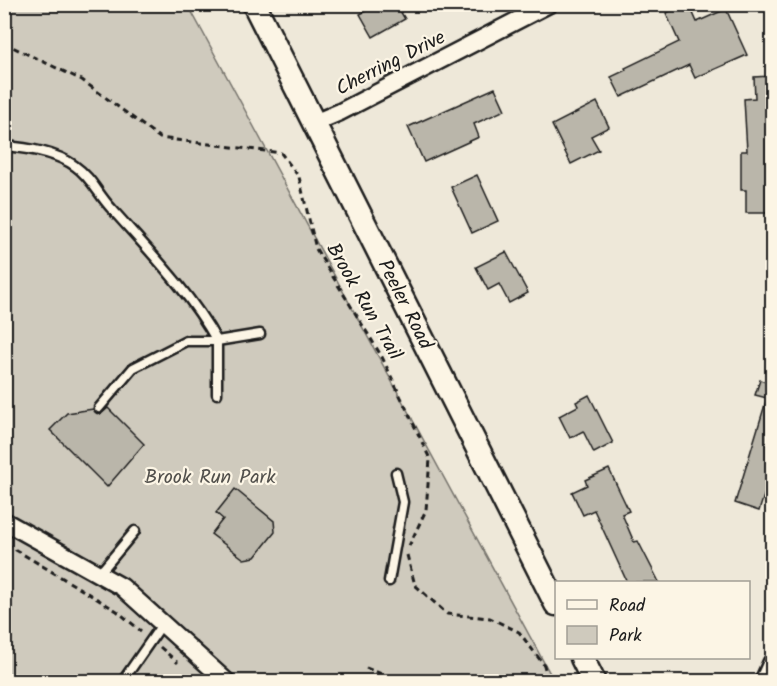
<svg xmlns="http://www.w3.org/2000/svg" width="777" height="686" font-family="Kalam,sans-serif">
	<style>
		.green { fill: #cfcabd; stroke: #76736c; stroke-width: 1.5 }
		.building { fill: #bab6aa; stroke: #1c1c1c; stroke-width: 1.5 }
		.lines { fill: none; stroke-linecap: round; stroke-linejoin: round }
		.lane-casing { stroke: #1c1c1c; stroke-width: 13 }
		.street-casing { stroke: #1c1c1c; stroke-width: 21 }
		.secondary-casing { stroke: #1c1c1c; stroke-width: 27 }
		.path { stroke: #1c1c1c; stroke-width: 3; stroke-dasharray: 6 4.5; stroke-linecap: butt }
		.lane { stroke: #fcf5e5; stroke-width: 8 }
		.street { stroke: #fcf5e5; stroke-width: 16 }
		.secondary { stroke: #fcf5e5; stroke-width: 22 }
		.labels { text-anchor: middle; stroke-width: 4.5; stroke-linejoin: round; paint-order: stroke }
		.street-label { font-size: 20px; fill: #1c1c1c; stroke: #fcf5e5 }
		.park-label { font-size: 20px; fill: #52504c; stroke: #fcf5e5 }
	</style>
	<rect width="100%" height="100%" fill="#eee8d9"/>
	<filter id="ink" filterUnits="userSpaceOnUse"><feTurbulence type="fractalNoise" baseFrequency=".0167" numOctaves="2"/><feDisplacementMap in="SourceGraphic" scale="12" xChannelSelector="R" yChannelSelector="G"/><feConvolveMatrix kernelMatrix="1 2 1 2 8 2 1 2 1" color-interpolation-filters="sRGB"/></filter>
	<g filter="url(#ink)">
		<path class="green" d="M4,5h184l366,676h-549z"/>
		<path class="building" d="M379,4h17l9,15 -32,18 -13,-23z
			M686,4h3l8,18 29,-13 21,46 -52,23 -6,-13 -68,32 -10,-20 15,-7 -1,-2 54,-26 -13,-29z
			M772,76v137h-26v-23h-5v-39h6l-3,-52 11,-1 -1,-21z
			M495,88l10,22 -31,14 5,13 -55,25 -16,-35z
			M597,102l12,25 -18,9 8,14 -28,14 -19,-39z
			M477,175l21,46 -26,12 -21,-46z
			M506,252l22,41 -19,10 -10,-19 -11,6 -12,-23z
			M760,380l12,4v87l-13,40 -24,-8 32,-105 -12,-3z
			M589,395l24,48 -19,10 -11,-22 -13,7 -11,-22 19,-10 -2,-4z
			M108,408l36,36 -37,43 -57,-57 17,-17 26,-4 8,5z
			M609,469l20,42 -7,3 12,28 4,-1 21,41h-32l-33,-72 -11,5 -11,-23 15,-7 -2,-5z
			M235,489l39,32 1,11 -20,25 -11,2 -33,-25 12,-15 -7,-6z"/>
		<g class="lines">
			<g class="lane-casing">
				<path id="lane" d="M4,146c24,2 52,6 71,20 16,11 23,28 36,42 38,43 78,83 106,133
					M217,394v-53l43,-7
					M99,408l34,-40 53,-27h31
					M99,574l36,-43
					M389,581l14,-79 -7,-29
					M122,682l41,-59"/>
			</g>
			<g class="street-casing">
				<path id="street" d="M314,123l26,-11 209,-108
					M4,521l118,66 105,95
					M763,682l9,-20"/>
			</g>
			<g class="secondary-casing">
				<path id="secondary" d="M254,4l302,600
					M582,658l12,24"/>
			</g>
			<path class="path" d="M4,43l78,37 78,58 121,15 18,24 17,72 66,108 48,102 -4,51 -17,36
				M6,544l111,67 24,20
				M407,555l8,30 32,29 43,4 29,14 25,33 4,17
				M160,647l18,16
				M366,668l37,14"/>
			<use href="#lane" class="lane"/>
			<use href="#street" class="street"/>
			<use href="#secondary" class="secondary"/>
		</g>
	</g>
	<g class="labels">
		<g class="street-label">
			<text transform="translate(390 62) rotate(-27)" y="7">Cherring Drive</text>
			<text transform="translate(365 301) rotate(60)" y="7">Brook Run Trail</text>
			<text transform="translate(406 304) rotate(63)" y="7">Peeler Road</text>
		</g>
		<g class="park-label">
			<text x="210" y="483">Brook Run Park</text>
		</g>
	</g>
	<rect width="777" height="686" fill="none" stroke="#fcf5e5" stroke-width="24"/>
	<rect x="12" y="12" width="753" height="662" fill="none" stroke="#1c1c1c" stroke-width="2" filter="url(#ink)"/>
	<rect x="555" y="581" width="195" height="78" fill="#fcf5e5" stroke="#a29e95" stroke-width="1.5"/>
	<rect x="567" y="600" width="30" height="9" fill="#fcf5e5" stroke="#a29e95" stroke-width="1.5"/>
	<text x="609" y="611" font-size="18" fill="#1c1c1c">Road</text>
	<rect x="567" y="626" width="30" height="18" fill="#cfcabd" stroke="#a29e95" stroke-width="1.5"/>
	<text x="609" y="641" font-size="18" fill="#1c1c1c">Park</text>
</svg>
